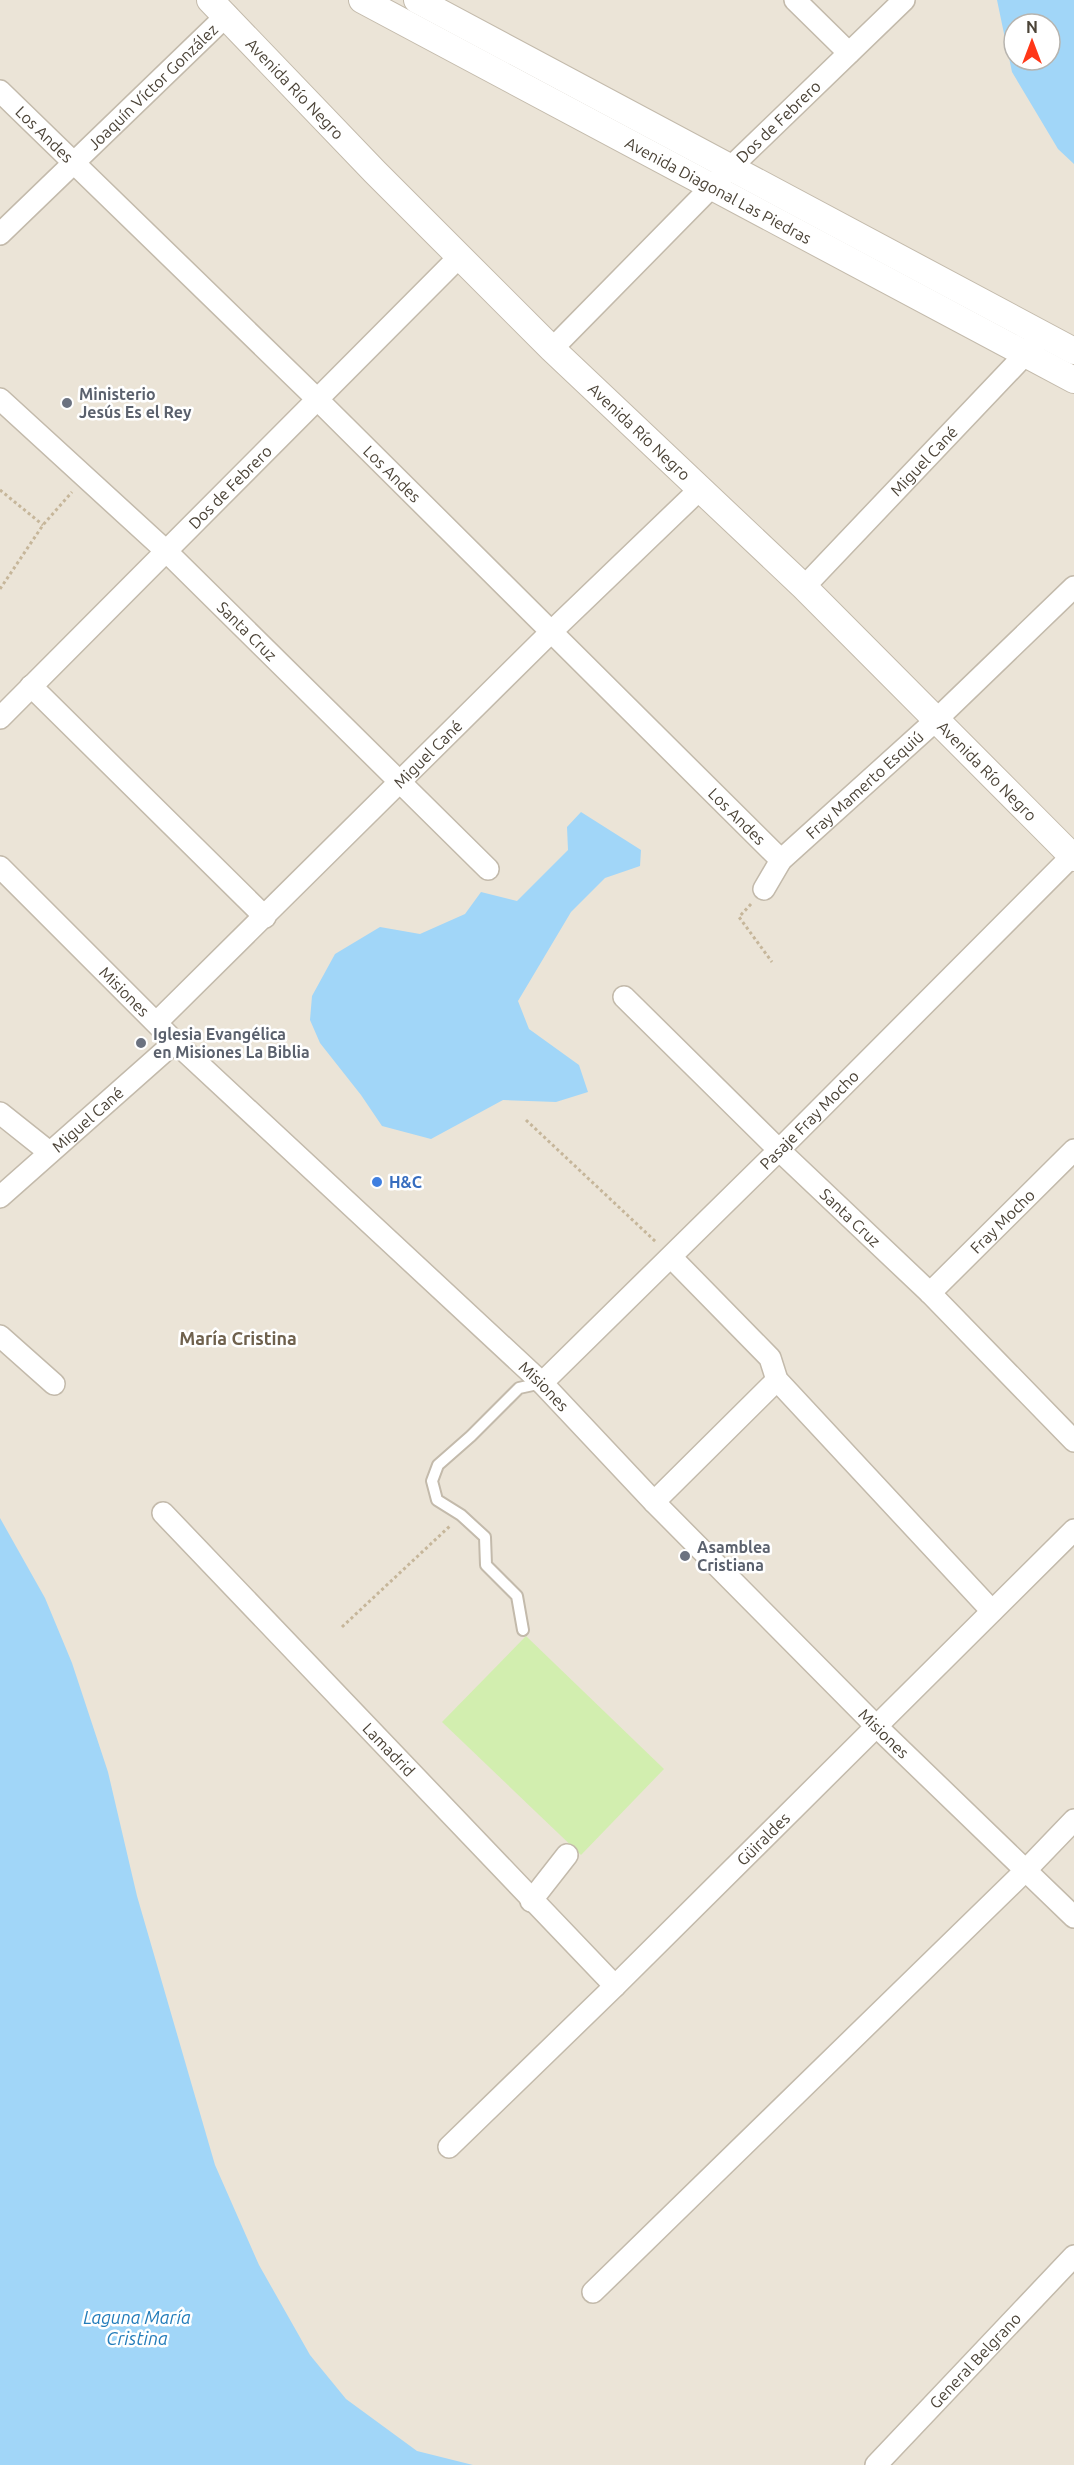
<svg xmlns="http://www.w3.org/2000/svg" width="1074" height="2465" font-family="Ubuntu,sans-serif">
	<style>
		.residential { fill: #ebe4d7; fill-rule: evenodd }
		.green { fill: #d2eeaf }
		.water { fill: #a1d6f8; fill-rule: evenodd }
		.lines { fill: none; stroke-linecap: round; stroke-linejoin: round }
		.service-casing { stroke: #c3baab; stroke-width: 14 }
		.minor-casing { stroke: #c3baab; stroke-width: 24 }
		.tertiary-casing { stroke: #c3baab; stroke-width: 28 }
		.path { stroke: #c6b69a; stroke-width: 3; stroke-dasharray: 3 3; stroke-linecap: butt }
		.service { stroke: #fff; stroke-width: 10 }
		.minor { stroke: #fff; stroke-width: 21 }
		.tertiary { stroke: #fff; stroke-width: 26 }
		.worship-dot { fill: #6b7280; stroke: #fff; stroke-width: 2 }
		.shop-dot { fill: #3f7fe0; stroke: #fff; stroke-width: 2 }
		.labels { text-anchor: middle; stroke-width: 5; stroke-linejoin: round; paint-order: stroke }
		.street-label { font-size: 16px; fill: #4b4337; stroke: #fff }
		.worship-label { font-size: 16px; font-weight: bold; fill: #5b616d; stroke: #fff; text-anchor: start }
		.shop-label { font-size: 16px; font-weight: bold; fill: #366cbe; stroke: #fff; text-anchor: start }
		.neighbourhood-label { font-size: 18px; font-weight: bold; fill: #6f614d; stroke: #fff }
		.water-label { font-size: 18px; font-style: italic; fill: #227cba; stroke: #fff }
	</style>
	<rect width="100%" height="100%" fill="#f6f2e9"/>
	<path class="residential" d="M0,0h1074v2465h-1074zM1014,24h36v36h-36z"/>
	<path class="green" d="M526,1636l138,133 -83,86 -139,-133z"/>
	<path class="water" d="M997,0h77v164l-16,-15 -46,-77zM1014,24h36v36h-36z
		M581,812l60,38 -1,16 -35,12 -34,34 -53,89 11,28 50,36 9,27 -32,10 -53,-2 -72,39 -49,-13 -21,-31 -41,-52 -10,-23 2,-24 23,-42 45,-27 40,7 45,-20 16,-22 36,9 51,-51 -1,-23z
		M0,1518l45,80 27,65 36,109 29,124 78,269 44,100 51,90 36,44 71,52 56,14h-473z"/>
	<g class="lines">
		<g class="service-casing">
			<path id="service" d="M523,1630l-6,-34 -31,-31 -1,-28 -24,-22 -24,-15 -5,-19 6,-16 33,-29 48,-48 23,-5"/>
		</g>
		<g class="minor-casing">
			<g id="minor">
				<path d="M795,0l54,53"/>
				<path id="s1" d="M0,91l317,308 464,461"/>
				<path id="s2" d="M0,234l227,-219"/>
				<path id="s3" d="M552,349l179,-182 173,-167"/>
				<path id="s4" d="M0,399l166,152 322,318"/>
				<path id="s5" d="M804,587l231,-243"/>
				<path d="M31,686l234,231"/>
				<path id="s6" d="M0,718l460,-462"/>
				<path id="s7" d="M0,867l175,175 367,341 112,119 222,224 198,191"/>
				<path id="s8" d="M764,889l17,-29 154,-139 139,-134"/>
				<path id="s9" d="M624,997l155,153 151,143 144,148"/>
				<path id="s10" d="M157,1022l394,-390 150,-144"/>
				<path d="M0,1113l49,39"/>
				<path id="s11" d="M0,1197l175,-155"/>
				<path d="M671,1257l99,101 7,22 215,231"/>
				<path id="s12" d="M930,1293l144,-143"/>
				<path d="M0,1336l54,48"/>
				<path id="s13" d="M542,1383l237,-233 295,-296"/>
				<path d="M654,1502l123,-122"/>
				<path id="s14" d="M163,1513l452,473"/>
				<path d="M531,1901l36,-46"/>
				<path id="s15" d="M449,2147l166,-161 459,-456"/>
				<path d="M593,2292l432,-421 49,-51"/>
				<path id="s16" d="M876,2465l198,-209"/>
			</g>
		</g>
		<g class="tertiary-casing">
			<g id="tertiary">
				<path id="s17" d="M210,0l165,172 177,177 252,238 270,271"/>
				<path id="s18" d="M362,0l712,380"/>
				<path d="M417,0l657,351"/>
			</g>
		</g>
		<path class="path" d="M0,490l43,35
			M0,589l43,-64 29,-33
			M751,904l-12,13 33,45
			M526,1120l130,122
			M342,1627l109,-102"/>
		<use href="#service" class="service"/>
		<use href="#minor" class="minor"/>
		<use href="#tertiary" class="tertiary"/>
	</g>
	<g class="worship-dot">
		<circle cx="67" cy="403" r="6"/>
		<circle cx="141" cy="1043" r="6"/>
		<circle cx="685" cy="1556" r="6"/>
	</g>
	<circle class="shop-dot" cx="377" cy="1182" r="6"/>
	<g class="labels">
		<g class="street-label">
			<text dy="6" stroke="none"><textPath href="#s2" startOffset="212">Joaquín Víctor González</textPath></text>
			<text dy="6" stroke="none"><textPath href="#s17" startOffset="123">Avenida Río Negro</textPath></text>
			<text dy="6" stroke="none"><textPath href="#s3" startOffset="321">Dos de Febrero</textPath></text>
			<text dy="6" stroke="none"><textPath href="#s1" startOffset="62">Los Andes</textPath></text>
			<text dy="6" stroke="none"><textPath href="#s18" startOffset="404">Avenida Diagonal Las Piedras</textPath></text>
			<text dy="6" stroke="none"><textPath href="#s17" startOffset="609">Avenida Río Negro</textPath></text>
			<text dy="6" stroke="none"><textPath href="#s5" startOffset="174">Miguel Cané</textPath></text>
			<text dy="6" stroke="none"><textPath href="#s1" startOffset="548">Los Andes</textPath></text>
			<text dy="6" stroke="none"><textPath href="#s6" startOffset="326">Dos de Febrero</textPath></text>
			<text dy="6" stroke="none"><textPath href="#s4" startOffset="339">Santa Cruz</textPath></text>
			<text dy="6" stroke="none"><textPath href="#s10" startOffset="381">Miguel Cané</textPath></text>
			<text dy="6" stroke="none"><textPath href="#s17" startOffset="1095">Avenida Río Negro</textPath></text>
			<text dy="6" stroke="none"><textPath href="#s8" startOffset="146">Fray Mamerto Esquiú</textPath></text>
			<text dy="6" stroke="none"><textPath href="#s1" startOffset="1034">Los Andes</textPath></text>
			<text dy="6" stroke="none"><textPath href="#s7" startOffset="176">Misiones</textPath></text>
			<text dy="6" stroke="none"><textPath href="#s11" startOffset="117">Miguel Cané</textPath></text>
			<text dy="6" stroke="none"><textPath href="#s13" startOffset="375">Pasaje Fray Mocho</textPath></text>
			<text dy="6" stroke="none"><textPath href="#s9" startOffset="316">Santa Cruz</textPath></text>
			<text dy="6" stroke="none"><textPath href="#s12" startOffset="102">Fray Mocho</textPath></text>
			<text dy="6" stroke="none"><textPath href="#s7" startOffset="752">Misiones</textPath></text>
			<text dy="6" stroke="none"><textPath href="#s7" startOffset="1238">Misiones</textPath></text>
			<text dy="6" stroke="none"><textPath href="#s14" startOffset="327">Lamadrid</textPath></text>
			<text dy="6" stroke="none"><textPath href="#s15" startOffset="440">Güiraldes</textPath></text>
			<text dy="6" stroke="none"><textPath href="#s16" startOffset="144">General Belgrano</textPath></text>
		</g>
		<g class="worship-label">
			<text x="79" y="400">Ministerio<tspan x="79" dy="18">Jesús Es el Rey</tspan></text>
			<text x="153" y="1040">Iglesia Evangélica<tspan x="153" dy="18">en Misiones La Biblia</tspan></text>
			<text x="697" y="1553">Asamblea<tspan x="697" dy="18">Cristiana</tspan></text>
		</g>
		<g class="shop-label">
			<text x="389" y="1188">H&amp;C</text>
		</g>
		<g class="neighbourhood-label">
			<text x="238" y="1345">María Cristina</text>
		</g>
		<g class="water-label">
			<text x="137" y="2324">Laguna María<tspan x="137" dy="21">Cristina</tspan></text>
		</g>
	</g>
	<g transform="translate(1032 42)"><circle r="28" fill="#ffffff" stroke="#b7b4af" stroke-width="1.5"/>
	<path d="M0-4.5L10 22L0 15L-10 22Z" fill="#ff3718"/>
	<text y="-9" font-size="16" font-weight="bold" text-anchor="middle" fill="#4b4337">N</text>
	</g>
</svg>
